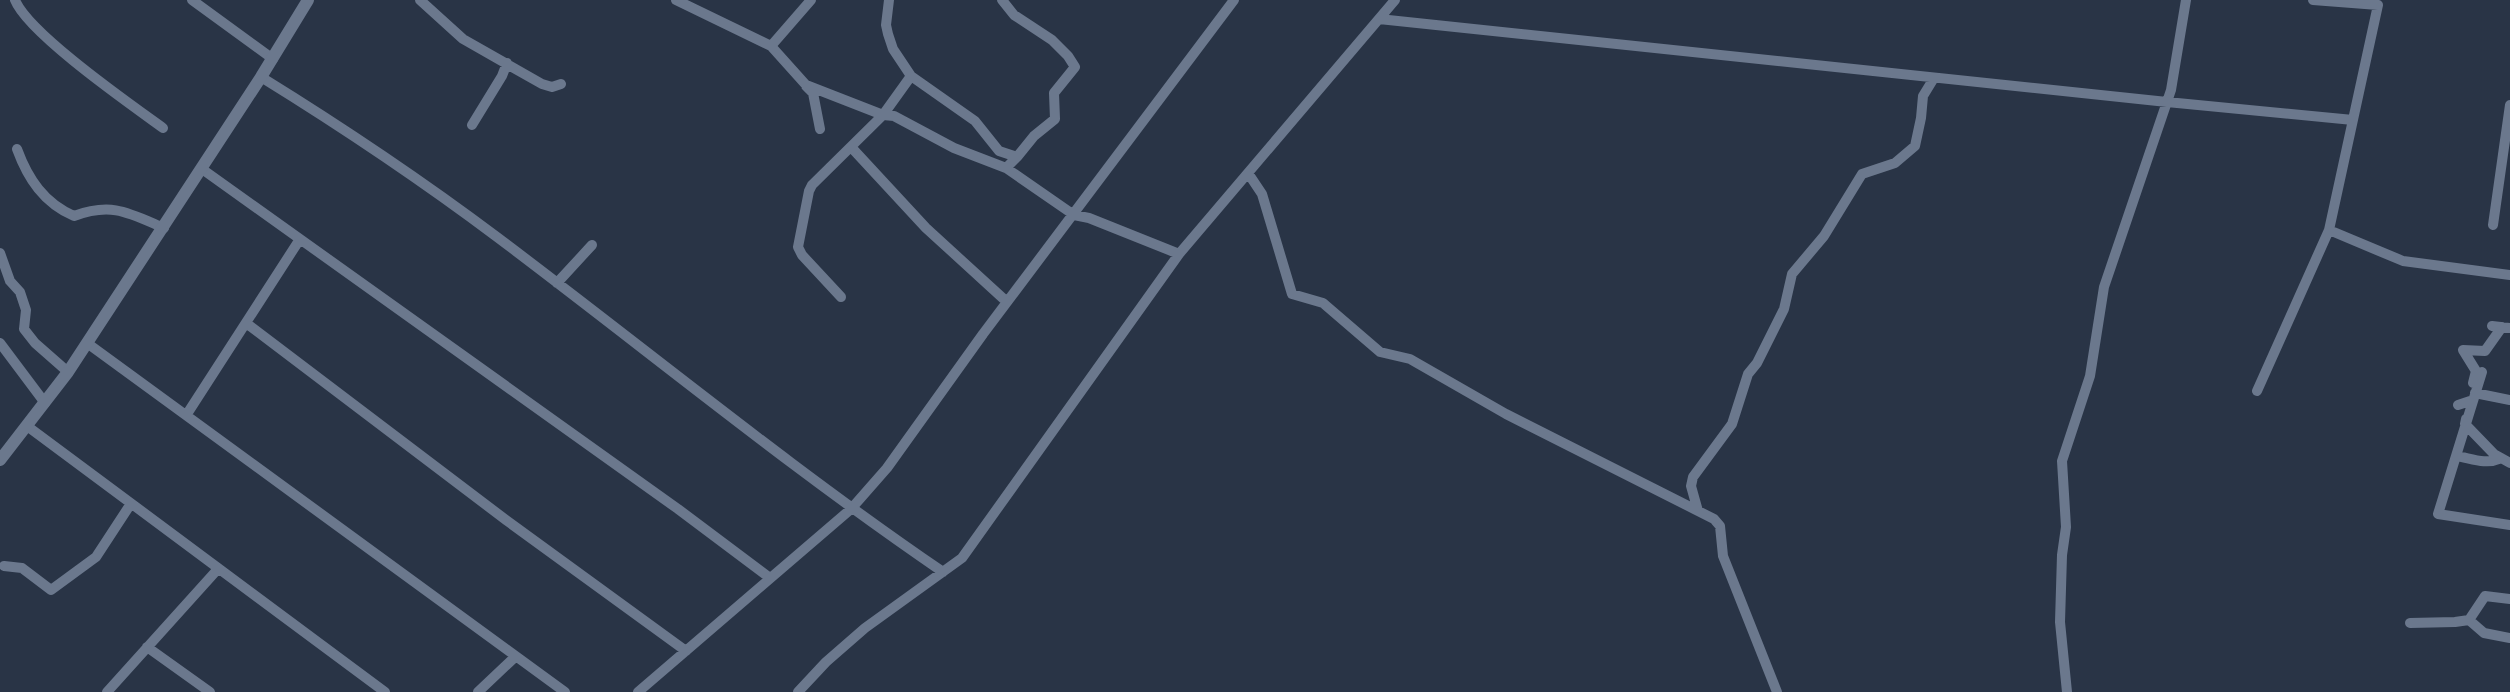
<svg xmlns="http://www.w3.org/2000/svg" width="2510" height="692" font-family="Helvetica,sans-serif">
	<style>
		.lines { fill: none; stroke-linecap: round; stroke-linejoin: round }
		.minor { stroke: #6b788d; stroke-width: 10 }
		.tertiary { stroke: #6b788d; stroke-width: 12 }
	</style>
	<rect width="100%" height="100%" fill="#293446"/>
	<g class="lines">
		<path class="minor" d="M15,0c13,33 115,104 148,128
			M192,0l81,59
			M420,0l43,39 79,45 10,3 9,-3
			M676,0l95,46 35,39 77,30 11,1 60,32 52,20 68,47 15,3 90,36
			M889,0l-3,25 2,9 5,15 18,27 64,45 24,30 18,6 -11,11
			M1002,0l12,15 38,25 16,16 7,11 -21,26 1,26 -21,17 -17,21
			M1379,19l788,83 186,18
			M771,46l40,-46
			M261,77c81,50 160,103 236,160 149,112 292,230 446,335
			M806,86l7,7 7,36
			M472,125l30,-49 5,-13
			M851,147l75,81 81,74
			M17,149c11,30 27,54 57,67 38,-14 55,-3 90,12
			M202,169l476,340 92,69
			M1248,173l14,21 30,100 31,9 57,49 30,7 96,55 208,105 6,7 3,30 54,136
			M2493,225l17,-120
			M2329,230l74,31 107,14
			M0,253l10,28 10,11 6,18 -2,19 11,14 33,29
			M557,283l35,-38
			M841,297l-39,-42 -4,-8 11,-56 3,-6 71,-70 28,-39
			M246,323l260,197 180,131
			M2492,326l18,2
			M0,343l45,60
			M87,343l478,349
			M2482,372l-44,142 72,11
			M2473,383l3,-12 -13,-21 22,1 17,-24
			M2257,391l72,-161 49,-225 -65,-5
			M2475,393l35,7
			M2458,405l12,-4
			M187,414l113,-175
			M2466,419l-1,5 29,30 16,9
			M27,426l358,266
			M2456,456c14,2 30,9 43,3
			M1698,511l-7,-25 2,-9 39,-53 16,-50 9,-11 27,-54 8,-35 32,-38 38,-62 33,-11 20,-17 6,-28 2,-22 11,-18
			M4,566l18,2 29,22 45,-33 34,-52
			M2469,620l15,13 26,5
			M2410,623l45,-1 14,-2 16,-24 25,3
			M147,647l63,45
			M107,692l110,-122
			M478,692l37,-35
			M638,692l213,-183 36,-41 96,-134 251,-334
			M798,692l28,-30 39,-34 97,-70 217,-304 216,-254
			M2067,692l-7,-70 2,-67 4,-28 -4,-66 28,-85 14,-89 67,-197 15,-90"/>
		<path class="tertiary" d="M0,460l68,-88 193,-295 47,-77"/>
	</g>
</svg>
